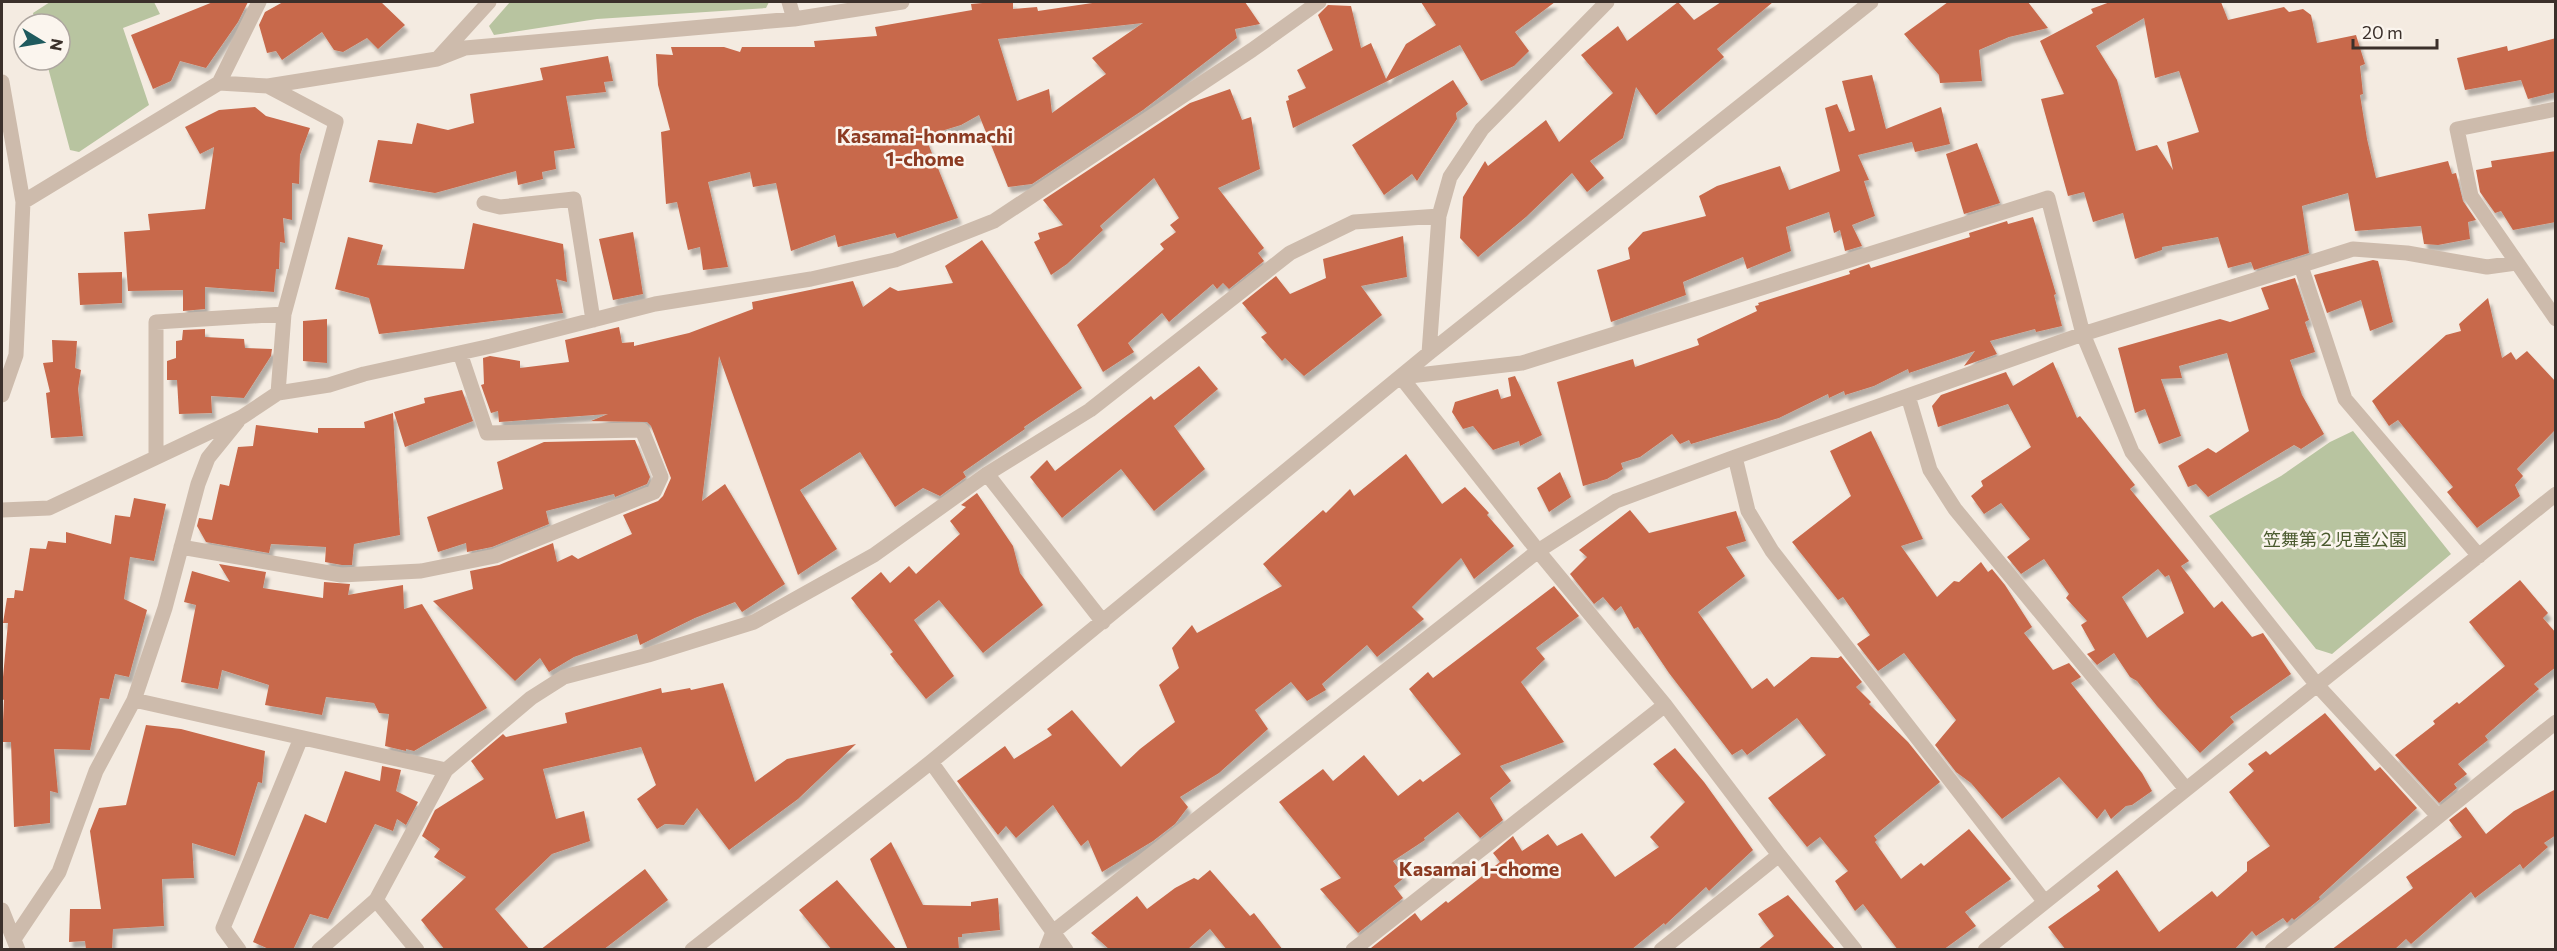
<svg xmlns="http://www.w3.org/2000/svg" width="2557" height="951" font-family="Commissioner,'Noto Sans JP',sans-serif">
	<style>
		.green { fill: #b8c4a0 }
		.building { fill: #c8694b; fill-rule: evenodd; filter: url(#shadow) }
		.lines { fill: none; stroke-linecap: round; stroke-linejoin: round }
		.minor { stroke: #cdbbac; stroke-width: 15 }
		.labels { text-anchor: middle; stroke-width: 5; stroke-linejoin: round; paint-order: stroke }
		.park-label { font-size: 18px; fill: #4a5a2e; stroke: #fbf5ee }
		.neighbourhood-label { font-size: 20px; font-weight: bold; fill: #8c3b22; stroke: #fbf5ee }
	</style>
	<defs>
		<filter id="shadow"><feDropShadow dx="3.5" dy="6" stdDeviation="1.5" flood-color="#0004"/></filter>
	</defs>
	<rect width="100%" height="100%" fill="#f4ebe1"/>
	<path class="green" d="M50,2h104l6,12 -37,14 26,77 -70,47 -9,-2 -24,-90h14v-36h-24l-3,-11z
		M510,2h259l-3,6 -169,11 -103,16 -5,-9z
		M2353,431l98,123 -119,100 -16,-5 -107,-133 72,-40 49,-34z"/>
	<path class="building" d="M213,2h35l-10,20 -32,46 -26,-7 -9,20 -18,8 -22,-54z
		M283,2h98l24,23 -27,24 -11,-11 -24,14 -9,-2 -12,-18 -40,28 -6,-9 -9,2 -8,-28 6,-13z
		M994,2h19v7l24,-2 1,4 61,-9h146l15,22 -25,5 2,9 -94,72 -111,74 -24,3 -29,-72 -18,10 -36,11 33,82 -61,20 -2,-5 -57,14 -3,-12 -44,16 -15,-68 -23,4 -3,-15 -42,10 20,85 -25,3 -3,-23 -12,3 -11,-48 -11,2 -5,-72 9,-2 -12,-45 -2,-31 17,1 -2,-8h53l16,5 2,-5h73l-1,-6 63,-5 -2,-9 97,-17 -1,-6zM1143,23l-51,35 14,16 -54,39 -3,-24 -32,12 -19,-62z
		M1421,2h134l-40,30 14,19 -15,15 -33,15 -21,-36 -167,83 -7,-27 3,-1 -1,-4 18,-8 -9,-18 36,-20 -15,-35 10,-10 23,1 10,42 10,-5 15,36 20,-35 30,-19z
		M1678,2l16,18 27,-18h52l-56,47 7,8 -68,58 -20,-28 -13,51 -33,23 14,17 -17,14 -15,-19 -46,44 -48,40 -18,-19 3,-41 22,-36 3,5 58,-46 13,22 54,-49 -32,-38 37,-29 9,15z
		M1948,2h80l20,26 -39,9 -30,13 3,31 -42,2 -1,-8 -35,-41z
		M2110,2h111l7,18 56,-13 5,5 14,-3 8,6 6,28 39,-8 9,29 -5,2 3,28 -3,1 7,44 9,39 72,-17 4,13 4,-1 7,28 13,19 -8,2 2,17 -32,6 -14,-1 -3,-18 -66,5 -7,-38 -46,13 7,47 -55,17 -3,-8 -23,6 -10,-31 -56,10v3l-27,9 -12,-46 -30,9 -9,-30 -16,4 -27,-97 23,-5 -24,-53 53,-28 -2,-4zM2144,18l11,60 24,-7 20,61 -32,10 6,28 -16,-25 -21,6 -19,-71 -21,-34z
		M2556,38v54l-28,7 -7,-19 -56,10 -8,-32 50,-12 1,5z
		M608,56l5,25 -9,1 2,10 -40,4 9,52 -21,3 2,18 -14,3 1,7 -25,6 -2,-14 -81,22 -66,-11 9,-42 34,4 5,-21 31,7 26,-7 -4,-29 73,-14 -3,-12z
		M1872,75l14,54 55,-22 9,37 -35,8 -3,-10 -54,13 11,25 -5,1 11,35 -23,9 10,21 -17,5 -5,-21 -6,3 -5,-21 -43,15 5,24 -44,18 -4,-12 -60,25 3,13 -75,27 -14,-52 33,-11 -2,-11 15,-16 63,-16 -7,-20 18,-10 63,-20 9,24 51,-19 -15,-63 12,-4 12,28 6,-2 -13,-49z
		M1453,80l15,24 -12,9 1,6 -40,62 -5,-7 -28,21 -32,-50z
		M1230,89l12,31 9,-3 9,52 -42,19 46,60 -6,5 6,8 -35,28 -6,-6 -6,6 -4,-5 -44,38 -7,-9 -34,30 6,9 -31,20 -26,-47 87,-76 -4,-5 16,-12 -6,-7 9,-7 -25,-40 -54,48 3,4 -36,34 -16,11 -17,-33 6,-3 -2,-6 25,-8 -20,-25 147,-97z
		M255,107l11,9 44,12 -10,27 -1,29 -7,-1v37l-9,-2 2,25 -5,-1 -1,27h-3l-2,23 -69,-5v22l-22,2v-21l-55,1 -4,-59 26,-2 -2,-16 57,-5 9,-62 -14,7 -15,-27 34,-17z
		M1977,143l23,60 -36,11 -18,-60z
		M2556,151v71l-43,8 -12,-19 -6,2 -15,-21 -4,-22 16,-3 -1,-6z
		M2033,217l23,77 -2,1 8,31 -26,6 -1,-3 -45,12 7,13 -33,12 11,-15 -66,22 -1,-4 -34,17 -29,9 -1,-4 -15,7 -1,-4 -49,24 -68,20 -20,6 -2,-4 -9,4 -8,-10 -32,23 -19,6 2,6 -16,10 -24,7 -26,-104 76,-23 2,8 64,-22 -2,-6 60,-28 -2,-5 4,-1 -1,-2 92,-29 -1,-3 20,-7 2,4 99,-31 -1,-4 38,-12 1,3z
		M473,223l90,21 4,38 -11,-3 7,34 -184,21 -10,-36 -34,-9 13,-52 35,8 -6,20 87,4z
		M633,232l10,62 -30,6 -14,-61z
		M1403,236l4,41 -46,9 21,29 -78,61 -19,-18 -3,3 -21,-24 6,-4 -25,-30 34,-27 14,18 36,-16 -3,-19z
		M982,240l100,148 -58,39 1,2 -62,43 3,5 -26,19 -17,-8 -28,19 -35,-55 -60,38 37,59 -39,26 -79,-219 -17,145 23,-17 60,100 -43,28 -7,-10 -40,16 -55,27 -3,-11 -63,23 -25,15 -9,-14 -25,23 -82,-80 40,-12 -3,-18 29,-6 54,-22 4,19 15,-7 6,4 54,-25 -9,-19 35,-14 5,-5 8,-18 -20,-52 -4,-4 -56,-1 17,-7 -109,8 -1,-11 -7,2 -10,-28 3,-1 -1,-26 7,-2 30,5v7l49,-6 -4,-22 54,-13 3,16 12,-1v4l55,-13 64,-24 -1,-7 101,-21 10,26 27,-20 8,4 55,-8 -8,-17z
		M2373,260l5,1 15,61 -23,9 -9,-31 -34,13 -13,-38z
		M122,272v31l-42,2 -2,-32z
		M2295,278l14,42 -4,2 10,30 -25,8 12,35 22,39 -23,15 -7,-4 -86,52 -12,-13 -8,3 -10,-21 30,-18 8,5 33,-22 -22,-78 -48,13 3,12 -21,1 20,57 -22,8 -14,-35 -10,4 -17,-65 102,-29 10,3 39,-13 -8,-21z
		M2488,298l14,60 9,-6 5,8 11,-9 29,31v47l-39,40 6,7 -8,9 5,11 -43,32 -30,-36 6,-5 -55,-67 -9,6 -17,-25 74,-66 15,-4 -2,-7z
		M327,319v44l-24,-2v-40z
		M205,329v8l39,2 1,9 27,1 -1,7 -27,42 -33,-2 1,17 -33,1 -2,-34h-10v-19l9,-3v-17l6,-1 1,-10z
		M52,340l25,1 -2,27 6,2 -3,19 5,47 -32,2 -5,-45 4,-1 -7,-29 10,-1z
		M2053,362l24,56 3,-2 55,69 -5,4 59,72 -8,5 33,42 8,-7 30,36 11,-4 28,41 -61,43 4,5 -34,31 -43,-47 -20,-25 -7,-4 -16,-24 -17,12 -10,-11 8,-4 -14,-25 6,-4 -21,-23 3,-4 -25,-35 -23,15 -14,-17 23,-18 -29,-36 -17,11 -13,-18 12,-10 -2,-5 50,-34 -23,-43 -70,23 -6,-21 9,-11 65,-23 7,14zM2158,569l7,8 4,-2 15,38 -37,25 -25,-41z
		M1199,366l19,23 -44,37 31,43 -51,42 -33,-42 -59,49 -32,-41 17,-17 8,11 96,-75 3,4z
		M1515,376l27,59 -22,11 -1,-5 -26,9 -20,-24 -10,3 -11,-17 3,-10 43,-13 3,10 10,-3 -3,-18z
		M462,390l11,31 -68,26 -11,-35 31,-9 -1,-5z
		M393,413l7,122 -46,9 -2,21h-10l-17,-3 1,-15 -55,-3 -2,9 -63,-11 -9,-16 2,-8 13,2 8,-36 9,2 9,-39 15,-1 3,-21 62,8v-5h47l-1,-6z
		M1871,431l52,108 -22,7 36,51 17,-16 5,1 22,-20 7,10 4,-3 13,16 27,42 -8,6 29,37 16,-7 12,14 -10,6 71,90 10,18 -20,14 -6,1 -15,13 -6,-10 -8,10 -38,-42 -57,42 -31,-36 -15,-11 -21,-27 21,-25 -52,-67 -26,18 -21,-27 13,-9 -27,-38 -5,3 -46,-58 59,-46 -21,-45z
		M635,440l15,37 -3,7 -32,13 -1,-3 -68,17 3,13 -57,23 -25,5 -1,-9 -28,9 -11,-35 76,-28 -6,-27 47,-20z
		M1406,454l36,50 23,-17 24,26 -2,2 27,31 -40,33 -13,-21 -49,49 12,12 -47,38 -10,-12 -45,39 4,6 -19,11 -16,-19 -36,28 13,19 -49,44 -39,24 8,10 -13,17 -22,17 -51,31 -14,-32 -7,6 -28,-41 -37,33 -10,-12 -8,9 -41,-54 48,-35 9,13 38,-24 -5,-6 25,-19 49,57 19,-18 35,-27 -16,-37 20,-17 -7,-20 20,-23 5,8 85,-47 -19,-22 60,-54 3,3 24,-24 4,7z
		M1560,472l11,25 -22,15 -12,-24z
		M977,493l36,53 7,27 23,32 -60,48 -44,-53 -25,20 40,56 -28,23 -36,-45 3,-2 -42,-54 30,-26 9,11 19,-17 7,8 44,-40 -10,-13 16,-14 -5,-2z
		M134,498l32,6 -12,57 -24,-4 -6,42 23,11 -18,67 -14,-3 -6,25 -9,-1 -10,52 -36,-1 4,44 -8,-2v32l-36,4 -3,-85h-9l2,-42 -2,-1v-11l6,-65h-5l4,-25h7l1,-8 8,1 7,-43 16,1 2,-8 18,2v-11l45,12 4,-29 15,2z
		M1630,510l19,23 87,-22 10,30 -20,6 19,29 -47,36 54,77 15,-11 7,9 37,-30 27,1 3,-2 21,26 -6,5 15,15 -2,2 39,38 32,40 -66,54 3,4 -2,2 26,37 20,-16 3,3 45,-37 42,50 -46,33 11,14 -33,24h-45l-35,-46 -8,7 -20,-30 13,-10 -28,-34 -13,10 -39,-49 58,-43 -29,-37 -50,37 -5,-6 -10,6 -63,-82 -31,-46 -4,2 -13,-23 -6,5 -12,-14 -9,7 -24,-30 17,-17 -8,-7z
		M219,564l47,8 -3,16 60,10 1,-16 26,2 -2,11 55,-10 1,24 18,-5 65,104 -73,43 -8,-2v2l-21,-5 4,-32 -10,-1 -5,-10 -48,-6 -4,18 -57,-10 4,-20 -47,-15 -4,19 -37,-7 15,-77 -12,-3 8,-31 38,11z
		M2520,580l28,33 -5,5 13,15v34l-22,17 5,5 -54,47 3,4 -30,24 9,10 -13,10 3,4 -18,15 -44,-48 40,-31 -2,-3 24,-19 2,2 46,-38 -36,-44z
		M1554,586l25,30 -43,32 9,11 -24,23 43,60 -64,24 11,15 -21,17 13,22 -23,18 -22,-26 -34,26 1,2 -32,21 12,16 -11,9 9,12 -45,35 -38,-44 21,-11 -62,-76 44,-33 10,12 31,-26 34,41 22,-17 3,3 38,-28 -52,-65 19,-17 5,6z
		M723,683l32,99 32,-23 69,-15 -58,55 -69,51 -32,-42 -13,17 -19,-1 -8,5 -20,-30 19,-14 -15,-38 -98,22 13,50 28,-8 6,30 -38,13 -57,55 35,41h-85l-24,-30 45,-43 -32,-20 6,-8 -18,-13 13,-26 49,-31 -13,-18 32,-27 3,3 61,-14 -2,-10 96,-25 1,5 28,-5 1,2z
		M2325,713l50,58 5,-4 37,41 -98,89 1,2 -26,21 -2,-2 -5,5 -4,-5 -27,18 -4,-5 -18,19h-168l-18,-23 52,-37 -3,-4 20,-16 42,62 53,-41 5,6 30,-26v-9l23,-16 -41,-54 25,-21 -6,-7 18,-13 4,4z
		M146,725l35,4 84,22 -3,32 -4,-1 -23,74 -43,-13 2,35 -32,1 2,47 -51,3 -1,21h-26l-1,-9 -16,1 1,-33h31l-11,-78 9,-23 27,-3z
		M1675,748l29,34 49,68 -44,41 -3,-4 -41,38 -1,-2 -33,27 -260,-2 44,-35 6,8 25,-20 2,2 52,-41 -7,-9 20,-17 9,15 26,-17 9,12 25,-13 33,44 44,-30 -9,-10 35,-35 -32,-38z
		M382,766l19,4 -5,21 22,11 -12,23 -9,-6 -4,12 -18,-7 -47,95 -18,-5 -17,36h-22l-18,-8 52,-128 21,9 19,-52 35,10z
		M2556,789v46l-12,8 4,4 -25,22 -3,-5 -45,34 -4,-6 -60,52 -5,-5 -12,11h-63l82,-62 -7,-11 56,-40 -13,-17 17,-13 20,27 28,-23z
		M891,842l32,63 48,1v-4l27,-4 2,32 -38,4v3h-4l1,13h-51l-38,-91z
		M645,869l23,31 -65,50h-63z
		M1210,870l40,46 4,-3 29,37h-56l-17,-21 -23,21h-77l-19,-17 46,-37 10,13 28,-21 19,-10 4,2z
		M837,880l60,70h-65l-33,-40z
		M1788,895l36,42 12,13h-79l17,-14 -16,-22z"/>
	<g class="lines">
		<path class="minor" d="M259,2l-40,81 49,3 169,-27 28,-11 329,-29 108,-17
			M789,2l5,17
			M439,57l50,-55
			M2,82l21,120 -7,153 -14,40
			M268,86l68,36 -52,192 -6,79
			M2556,109l-99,20 14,67 85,123
			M23,202l196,-119
			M484,203l16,4 74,-8 19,121
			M2301,266l44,133 134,157
			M1429,353l10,-137 11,-39 32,-48 125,-127
			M1401,377l121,-14 526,-165 35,136 49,118 185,233 121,131
			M1401,377l137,174 127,154 114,150 76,95
			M1908,396l22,74 25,39 231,280
			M156,457v-135l128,-8
			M1735,457l13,54 24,40 272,350
			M987,474l116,148
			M2,510l47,-2 193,-91 36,-24 51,-8 35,-11 127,-28 164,-42 156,-25 84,-19 99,-39 258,-171 67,-48
			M181,547l160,28 80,-4 74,-15 159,-64 7,-15 -19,-47 -155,3 -27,-80
			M134,700l312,70
			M931,762l135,188
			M376,900l41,50
			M2,910l16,40
			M14,939l45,-67 37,-101 38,-71 31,-92 33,-124 10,-26 30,-37
			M239,950l-16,-22 78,-190
			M319,950l57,-50 70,-130 85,-72 33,-21 84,-22 106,-33 120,-67 113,-81 103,-64 200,-157 64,-31 85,-6
			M692,950l239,-188 498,-409 442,-351
			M1046,950l7,-18 485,-381 78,-50 119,-44 348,-123 270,-85 54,4 80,14 29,-4
			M1353,950l312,-245
			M1661,950l118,-95
			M1985,950l571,-456
			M2272,950l284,-228"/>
	</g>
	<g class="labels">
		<g class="park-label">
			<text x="2335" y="546">笠舞第２児童公園</text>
		</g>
		<g class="neighbourhood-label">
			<text x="925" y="143">Kasamai-honmachi<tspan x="925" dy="23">1-chome</tspan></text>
			<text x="1479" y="876">Kasamai 1-chome</text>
		</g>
	</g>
	<rect width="2557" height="951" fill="none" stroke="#3b302b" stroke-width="6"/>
	<g transform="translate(42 42) rotate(101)"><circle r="28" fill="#fbf5ee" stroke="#aea6a0" stroke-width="1.5"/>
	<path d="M0-4.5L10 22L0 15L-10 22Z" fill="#1f5a5e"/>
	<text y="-9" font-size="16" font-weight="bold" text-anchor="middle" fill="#3b302b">N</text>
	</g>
	<path d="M2353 39v9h84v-9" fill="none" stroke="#3b302b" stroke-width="3"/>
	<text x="2362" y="39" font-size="18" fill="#3b302b" stroke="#fbf5ee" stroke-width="4.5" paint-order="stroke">20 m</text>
</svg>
